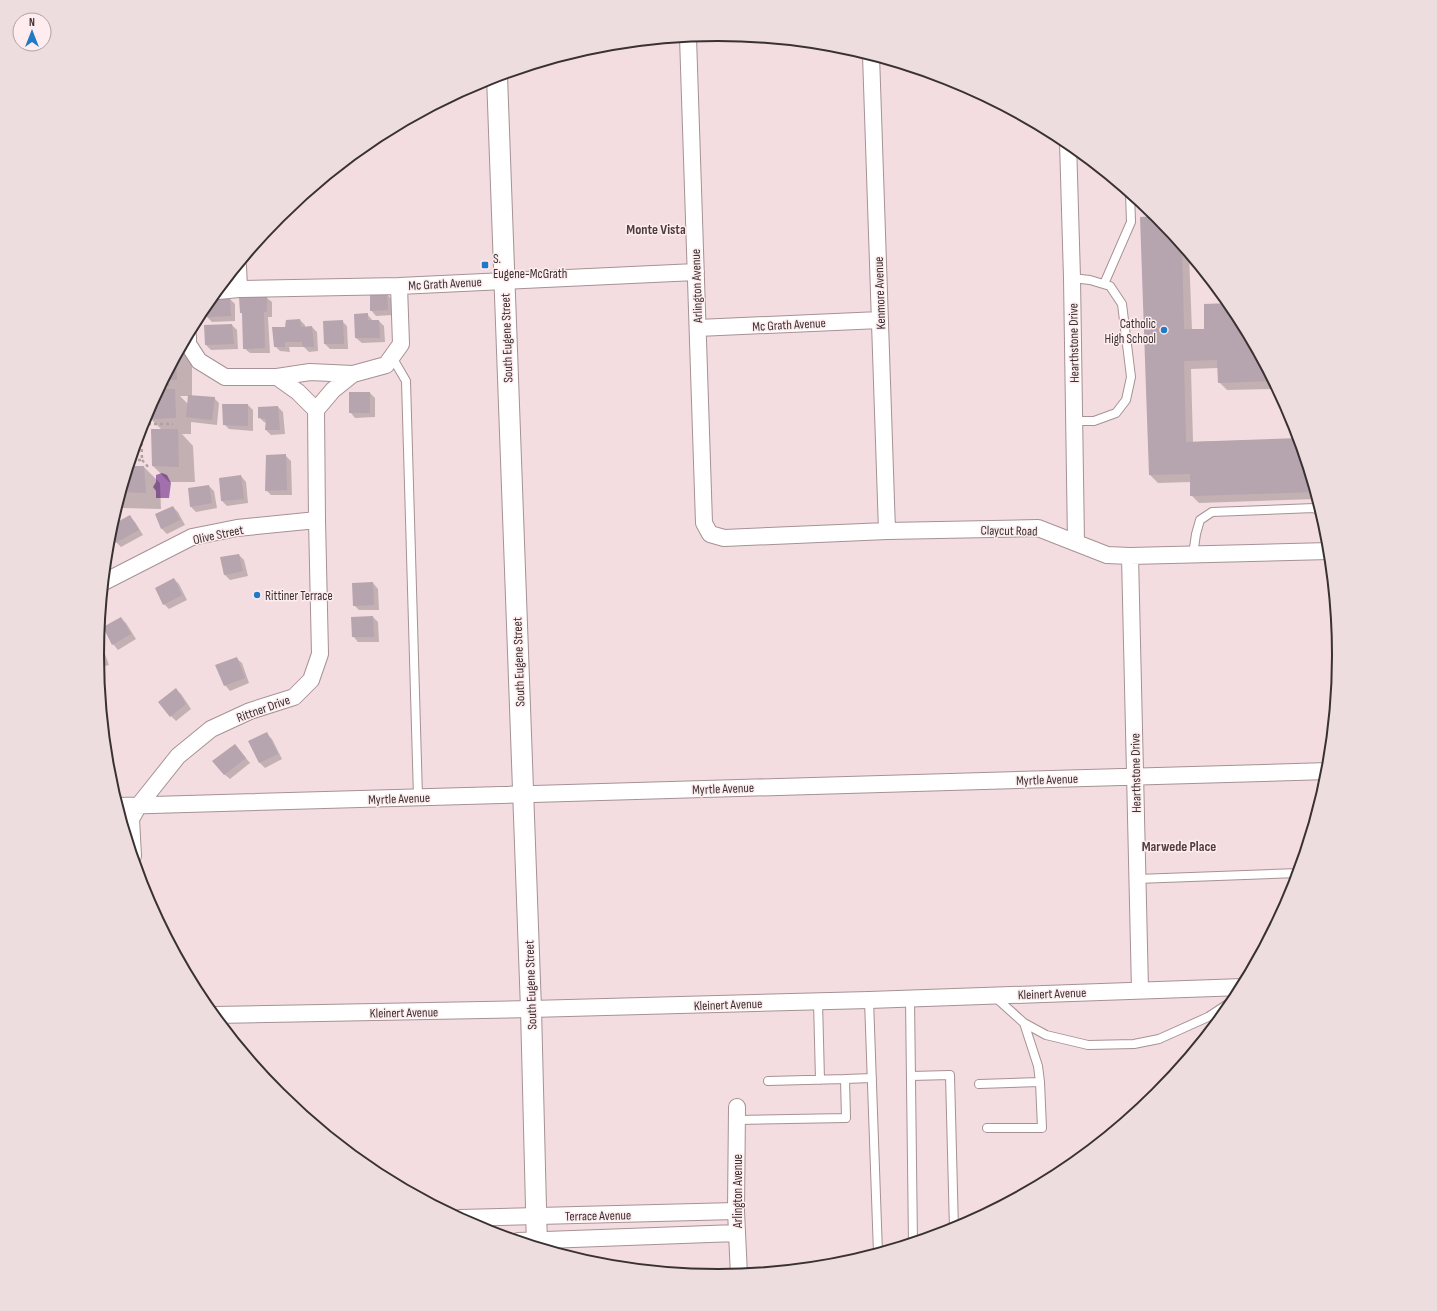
<svg xmlns="http://www.w3.org/2000/svg" width="1437" height="1311" font-family="'Sofia Sans Condensed',sans-serif">
	<style>
		.water { fill: #a270ad }
		.shadow { fill: #0003; fill-rule: evenodd }
		.building { fill: #b6a4ae }
		.lines { fill: none; stroke-linecap: round; stroke-linejoin: round }
		.service-casing { stroke: #a69194; stroke-width: 10 }
		.minor-casing { stroke: #a69194; stroke-width: 18 }
		.tertiary-casing { stroke: #a69194; stroke-width: 22 }
		.path { stroke: #b1a0a2; stroke-width: 2.5; stroke-dasharray: 3 3; stroke-linecap: butt }
		.service { stroke: #fff; stroke-width: 8 }
		.minor { stroke: #fff; stroke-width: 16 }
		.tertiary { stroke: #fff; stroke-width: 20 }
		.poi-dot { fill: #227ac7; stroke: #feecee; stroke-width: 1.5 }
		.labels { text-anchor: middle; stroke-width: 3; stroke-linejoin: round; paint-order: stroke }
		.poi-label { font-size: 13px; fill: #393132; stroke: #feecee; text-anchor: start }
		.street-label { font-size: 13px; fill: #393132; stroke: #feecee }
		.neighbourhood-label { font-size: 14px; font-weight: bold; fill: #4e3c3f; stroke: #feecee }
		.rim { fill: none; stroke: #393132; stroke-width: 2 }
	</style>
	<rect width="100%" height="100%" fill="#f4dde0"/>
	<path class="water" d="M162,473l5,2 4,8 -2,15h-13v-7l-3,-4 3,-5v-7z"/>
	<path class="shadow" d="M1159,217l30,37 3,76h13l25,-26 5,6 42,79 -50,1 -8,-8 -1,-14 -27,1 2,73 106,-3 18,60 -118,4 -8,-8v-13l-33,1 -8,-8z
		M387,294l5,6 1,15 -17,1 -5,-6z
		M266,297l6,5v15h-4l2,36h-20l-6,-5 -1,-33 -2,-3z
		M229,298l6,6v17l-23,1 -5,-5v-13l4,-5z
		M367,314l6,7h6l5,5 1,16 -23,1 -6,-5z
		M300,320l5,5v2h7l5,5 1,19 -9,1 -5,-5h-15l1,5 -10,-1 -5,-5 11,-18z
		M342,321l5,5 1,23h-18l-5,-5 -1,-22z
		M232,325l5,5 1,19 -27,1 -5,-5z
		M181,349l11,11v37l22,1 5,5 -2,22 -26,-3v12h-9l11,12 2,36h-26l-16,-16 9,-36 -12,-12v-11l9,-17h2l-1,-1zM180,396h9l-1,8z
		M370,393l5,5v19l-20,1 -5,-6z
		M223,405h25l5,5v21l-24,-2 -5,-5z
		M278,407l5,5 2,22 -14,1 -5,-5 1,-7 -3,-1 -5,-5z
		M285,455l6,6 1,34h-21l-5,-5z
		M129,467h15l16,16 1,26 -38,-1 -5,-5z
		M241,476l5,6 2,21 -21,3 -5,-5z
		M209,486l5,5 3,17 -21,4 -5,-5z
		M173,507l5,5 7,13 -18,9 -5,-5 -6,-15z
		M129,516l6,6 8,13 -22,12 -5,-5 -6,-11 1,-5z
		M239,555l5,5 4,16 -18,4 -5,-5 -3,-17z
		M174,579l5,5 8,16 -18,9 -5,-5z
		M373,583l5,6 1,21h-20l-5,-5z
		M373,617l5,5 1,20h-21l-5,-6z
		M121,618l5,5 10,16 -18,11 -5,-6z
		M99,637l10,28 -11,3 -1,-13z
		M236,658l6,5 7,20 -19,8 -5,-6z
		M176,689l5,5 10,15 -15,12 -5,-5z
		M267,734l5,5 10,20 -17,9 -5,-5 -11,-21z
		M235,745l15,18 -20,16 -6,-5z"/>
	<path class="building" d="M1158,216l24,29 2,84h20v-25l26,-1 5,7 38,71 -55,2 -1,-23 -33,1 2,81 113,-4 16,54 -125,4v-22l-41,1 -9,-258z
		M387,293l1,17 -18,1v-17z
		M267,296v16h-3l1,36 -22,1 -1,-36h-2l-1,-16z
		M230,297l1,19 -25,1v-11l6,-8z
		M368,313v7h11l1,18h-25l-1,-24z
		M300,319l1,8 11,-1 2,21h-11l-1,-5h-17v5h-11l-2,-20h13l1,-7z
		M343,320l1,24h-20l-1,-23z
		M232,324l2,20 -29,1 -1,-20z
		M176,358l1,22h-13l11,-20z
		M159,389h16l1,29 -27,1v-10z
		M349,392h21v21h-21z
		M188,395l27,2 -3,23 -26,-3z
		M222,404h26v22l-25,-1z
		M278,406l2,24h-15l1,-11 -8,-1v-11z
		M151,429h27l1,38 -27,-1z
		M286,454l1,36 -22,1 1,-36z
		M130,466h14l2,27 -24,-1z
		M241,475l3,24 -23,2 -2,-23z
		M209,485l3,18 -22,4 -2,-19z
		M173,506l7,14 -19,9 -6,-15z
		M130,515l9,15 -24,13 -6,-11 3,-7z
		M239,554l4,17 -19,4 -4,-18z
		M174,578l8,17 -19,10 -8,-17z
		M373,582l1,23 -21,1 -1,-23z
		M373,616l1,21h-22l-1,-20z
		M121,617l10,17 -19,11 -9,-18z
		M98,642l7,18 -7,2 -1,-7z
		M237,657l8,21 -21,8 -9,-21z
		M176,688l10,16 -16,13 -12,-15z
		M267,732l11,22 -19,9 -11,-22z
		M235,744l11,14 -22,17 -12,-14z"/>
	<g class="lines">
		<g class="service-casing">
			<path id="service" d="M1072,278l18,2 20,6 12,18 9,73 -5,23 -10,13 -22,8h-20
				M1104,284l27,-62 -1,-29
				M392,357l14,24 12,416
				M1193,555l3,-21 4,-14 12,-8 102,-4 7,4
				M1137,879l162,-6
				M994,996l30,27 22,12 42,10 46,-1 25,-5 49,-22 29,-19
				M910,999l3,244
				M869,1000l9,253
				M818,1001l2,79
				M911,1076l39,-1 4,155
				M845,1079l27,-1
				M979,1084l61,-2 -2,-16 -14,-43
				M737,1120l109,-2 -1,-39 -77,2
				M987,1128h55l-2,-46"/>
		</g>
		<g class="minor-casing">
			<path id="minor" d="M688,37l16,486 6,11 14,4 163,-7 151,-3 69,27 23,1 200,-5
				M871,55l16,476
				M1068,142l4,136 4,265
				M238,266l1,23
				M218,291l21,-2 160,-3 297,-14
				M698,328l182,-8
				M277,377l33,-5 43,2
				M316,410l17,-20 20,-16 33,-9 15,-21 -2,-58
				M1130,556l10,434
				M104,582l88,-45 45,-9 80,-8
				M118,806l1211,-35
				M133,856l-2,-37 8,-14 39,-49 33,-27 39,-18 44,-14 17,-17 9,-26 -3,-134 -1,-110 -18,-18 -21,-15h-52l-26,-16 -11,-17v-8
				M214,1015l317,-6 338,-9 374,-13
				M737,1107l-1,104 3,64
				M460,1218l276,-7
				M518,1241l219,-8"/>
		</g>
		<g class="tertiary-casing">
			<path id="tertiary" d="M497,76l34,933 6,238"/>
		</g>
		<path class="path" d="M162,385h7
			M142,424h31
			M132,460h10l-1,-32
			M142,460l8,9"/>
		<use href="#service" class="service"/>
		<use href="#minor" class="minor"/>
		<use href="#tertiary" class="tertiary"/>
	</g>
	<g class="poi-dot">
		<rect x="481" y="261" width="8" height="8" rx="2"/>
		<circle cx="1164" cy="330" r="4"/>
		<circle cx="257" cy="595" r="4"/>
	</g>
	<g class="labels">
		<g class="poi-label">
			<text x="493" y="263">S.<tspan x="493" dy="15">Eugene-McGrath</tspan></text>
			<text x="1156" y="328" text-anchor="end">Catholic<tspan x="1156" dy="15">High School</tspan></text>
			<text x="265" y="600">Rittiner Terrace</text>
		</g>
		<g class="street-label">
			<text transform="translate(445 283) rotate(-3)" y="5">Mc Grath Avenue</text>
			<text transform="translate(696 286) rotate(-92)" y="5">Arlington Avenue</text>
			<text transform="translate(879 293) rotate(-92)" y="5">Kenmore Avenue</text>
			<text transform="translate(789 324) rotate(-3)" y="5">Mc Grath Avenue</text>
			<text transform="translate(506 338) rotate(-92)" y="5">South Eugene Street</text>
			<text transform="translate(1073 343) rotate(-91)" y="5">Hearthstone Drive</text>
			<text transform="translate(1009 530) rotate(1)" y="5">Claycut Road</text>
			<text transform="translate(218 534) rotate(-12)" y="5">Olive Street</text>
			<text transform="translate(518 662) rotate(-92)" y="5">South Eugene Street</text>
			<text transform="translate(263 708) rotate(-20)" y="5">Rittner Drive</text>
			<text transform="translate(1135 773) rotate(-91)" y="5">Hearthstone Drive</text>
			<text transform="translate(1047 779) rotate(-2)" y="5">Myrtle Avenue</text>
			<text transform="translate(723 788) rotate(-2)" y="5">Myrtle Avenue</text>
			<text transform="translate(399 798) rotate(-2)" y="5">Myrtle Avenue</text>
			<text transform="translate(530 985) rotate(-92)" y="5">South Eugene Street</text>
			<text transform="translate(1052 993) rotate(-2)" y="5">Kleinert Avenue</text>
			<text transform="translate(728 1004) rotate(-2)" y="5">Kleinert Avenue</text>
			<text transform="translate(404 1012) rotate(-1)" y="5">Kleinert Avenue</text>
			<text transform="translate(737 1191) rotate(-90)" y="5">Arlington Avenue</text>
			<text transform="translate(598 1215) rotate(-1)" y="5">Terrace Avenue</text>
		</g>
		<g class="neighbourhood-label">
			<text x="656" y="234">Monte Vista</text>
			<text x="1179" y="851">Marwede Place</text>
		</g>
	</g>
	<path d="M0 0H1437V1311H0ZM104 655a614 614 0 1 1 1228 0a614 614 0 1 1-1228 0Z" fill="#eedddf" fill-rule="evenodd"/>
	<path class="rim" d="M104 655a614 614 0 1 1 1228 0a614 614 0 1 1-1228 0Z"/>
	<g transform="translate(32 32)"><circle r="19" fill="#feecee" stroke="#afa1a3"/>
	<path d="M0-3L7 15L0 10L-7 15Z" fill="#227ac7"/>
	<text y="-6" font-size="11" font-weight="bold" text-anchor="middle" fill="#393132">N</text>
	</g>
</svg>
